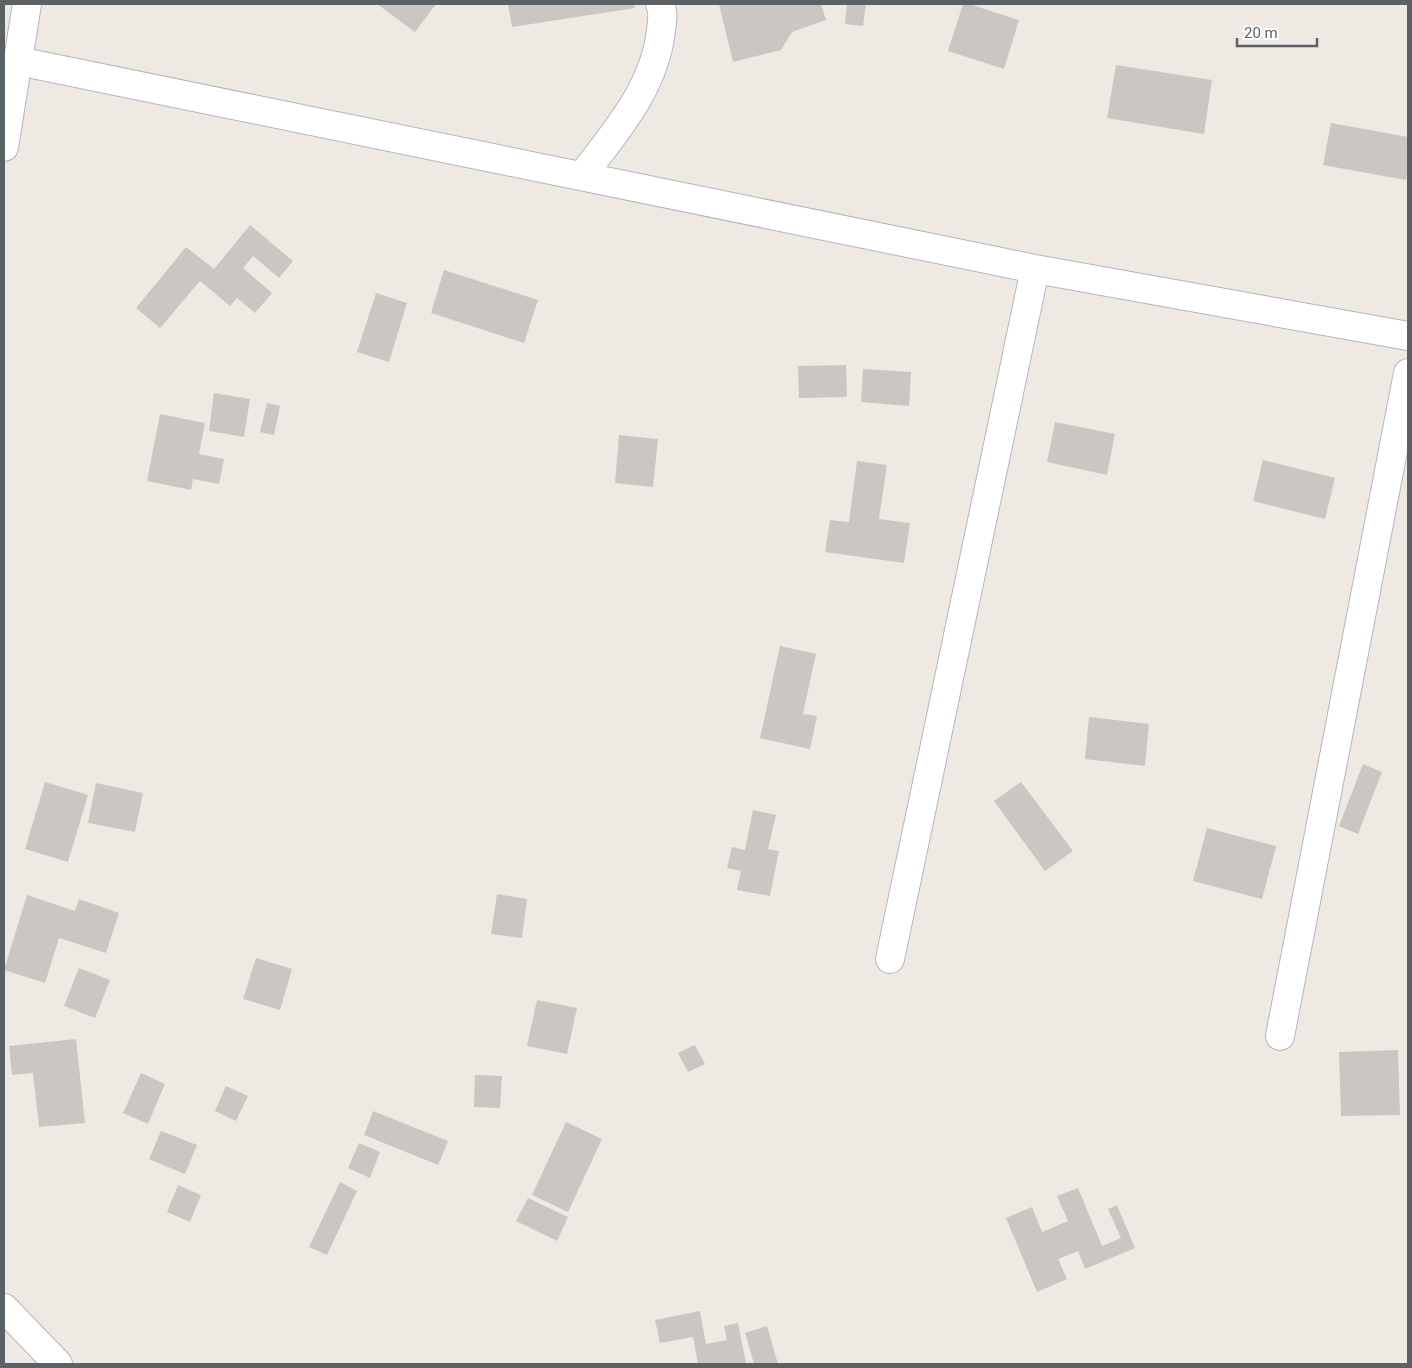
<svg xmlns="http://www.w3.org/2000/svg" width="1412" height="1368" font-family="Roboto,sans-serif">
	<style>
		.building { fill: #cbc6c1 }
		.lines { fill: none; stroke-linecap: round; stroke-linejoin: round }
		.minor-casing { stroke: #b3b7ba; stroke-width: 30 }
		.minor { stroke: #fff; stroke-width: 28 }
	</style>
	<rect width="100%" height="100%" fill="#eee9e2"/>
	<path class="building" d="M377,4h59l-21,28z
		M508,4h126l1,4 -123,19z
		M719,4h102l5,16 -34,12 -11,18 -48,12z
		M847,4h19l-3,22 -18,-2z
		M963,4h6l50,16 -15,49 -56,-18z
		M1116,65l96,15 -8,54 -97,-16z
		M1331,123l77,14v30l-2,13 -83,-15z
		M250,225l43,36 -14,17 -26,-22 -10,12 29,25 -17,20 -18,-15 -7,8 -30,-25 -40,47 -24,-20 50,-61 28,22z
		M444,270l94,30 -14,43 -93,-30z
		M376,293l31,10 -18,59 -32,-10z
		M846,365l1,32 -48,1 -1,-32z
		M863,369l48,3 -2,34 -48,-4z
		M214,393l36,6 -6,38 -35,-6z
		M267,403l13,3 -6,29 -14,-3z
		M160,414l45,9 -6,31 25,5 -5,25 -26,-5 -2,11 -44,-9z
		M1055,422l60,12 -8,41 -60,-13z
		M619,435l39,4 -5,48 -38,-4z
		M1263,460l72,18 -10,41 -72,-18z
		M857,461l30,4 -8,54 31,4 -6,40 -79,-11 5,-32 19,2z
		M780,646l36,8 -13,60 14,2 -7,33 -50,-11z
		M1089,717l60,7 -4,42 -60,-7z
		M1363,764l19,8 -24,62 -19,-8z
		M45,782l43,13 -20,67 -43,-13z
		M1021,782l52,69 -28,20 -51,-70z
		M96,783l47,10 -8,39 -47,-9z
		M753,810l23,5 -8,34 11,2 -9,45 -33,-6 4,-19 -14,-3 5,-21 13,3z
		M1207,828l69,18 -14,53 -69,-18z
		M497,894l30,5 -5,39 -31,-4z
		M27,895l48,16 4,-12 40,14 -13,40 -47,-15 -14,45 -41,-13z
		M256,958l36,11 -12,41 -37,-11z
		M79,968l31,12 -15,38 -31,-12z
		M537,1000l40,8 -10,46 -40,-8z
		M76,1039l9,84 -46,4 -6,-54 -21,2 -3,-29z
		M695,1045l10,19 -17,8 -10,-19z
		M1398,1050l2,65 -59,1 -2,-64z
		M141,1073l24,11 -17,40 -25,-11z
		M475,1075l27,1 -2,32 -26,-1z
		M226,1086l22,10 -12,25 -21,-10z
		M373,1111l75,30 -10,24 -74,-30z
		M566,1122l36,17 -34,73 -36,-17z
		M161,1131l36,14 -12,29 -36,-15z
		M359,1143l21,9 -10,26 -22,-10z
		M340,1182l17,9 -30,64 -18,-8z
		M178,1185l23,10 -11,27 -23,-10z
		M1078,1188l24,58 19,-8 -13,-29 9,-4 18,43 -50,21 -7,-18 -20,8 9,20 -30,13 -31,-74 26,-11 10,25 26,-11 -11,-25z
		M528,1198l40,19 -11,24 -41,-20z
		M700,1311l6,33 21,-4 -3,-14 14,-3 8,40 -48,1 -5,-27 -33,6 -5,-23z
		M767,1326l11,38h-24l-9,-31z"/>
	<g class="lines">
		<g class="minor-casing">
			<path id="minor" d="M18,61l1017,208 373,67
				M4,147l23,-143
				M582,176c33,-44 73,-88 79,-146 1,-9 3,-18 -1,-26
				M890,959l145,-690
				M1280,1036l128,-663
				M4,1308l54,56"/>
		</g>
		<use href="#minor" class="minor"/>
	</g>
	<rect width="1412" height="1368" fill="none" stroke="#5b6164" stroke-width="10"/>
	<path d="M1237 38v8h80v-8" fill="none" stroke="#5b6164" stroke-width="2.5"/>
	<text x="1244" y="38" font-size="15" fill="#5b6164" stroke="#ffffff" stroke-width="4" paint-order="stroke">20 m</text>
</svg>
